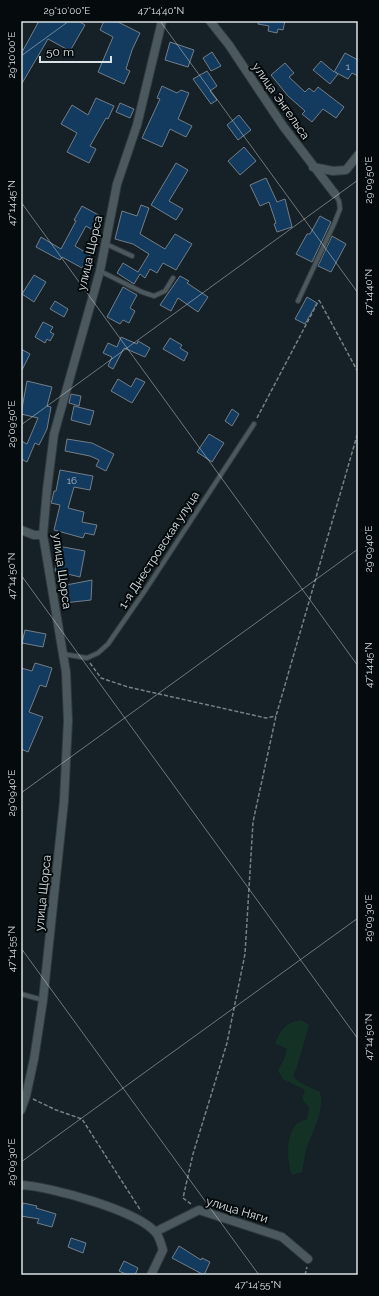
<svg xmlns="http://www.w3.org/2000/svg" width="379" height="1296" font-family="Raleway,sans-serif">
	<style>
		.green { fill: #133124 }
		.building { fill: #133b5f; stroke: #737d87 }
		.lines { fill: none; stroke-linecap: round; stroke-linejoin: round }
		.service-casing { stroke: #323a3e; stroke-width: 6 }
		.minor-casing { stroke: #323a3e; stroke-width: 10 }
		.path { stroke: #778185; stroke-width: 1.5; stroke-dasharray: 4 2; stroke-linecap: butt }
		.service { stroke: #4b595e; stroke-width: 4 }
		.minor { stroke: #4b595e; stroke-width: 8 }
		.ticks { fill: none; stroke: #dae2e5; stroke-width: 1; stroke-opacity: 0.45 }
		.labels { text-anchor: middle; stroke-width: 4; stroke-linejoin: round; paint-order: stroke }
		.number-label { font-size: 10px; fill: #a8b8c4 }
		.street-label { font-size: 12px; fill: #dae2e5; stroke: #050a0c }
		.neatline { fill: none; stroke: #dae2e5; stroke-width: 1.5 }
		.ticks-label { font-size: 10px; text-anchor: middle; fill: #dae2e5 }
	</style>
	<rect width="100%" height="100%" fill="#152126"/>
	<path class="green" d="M301,1020l8,5 -12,42 -4,9 6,6 21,10c5,21 -8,39 -14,58 -2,7 -2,15 -4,22l-10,3c-5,-14 -7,-42 6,-52 3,-2 6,-3 9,-4l2,-11 -7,-9 3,-9 -22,-11 -5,-8 7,-14 2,-8 -12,-6c7,-14 10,-21 26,-23z"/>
	<path class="building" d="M39,21h39l7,4 -15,26 -22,-12 -27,46v-31z
		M104,21h12l24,12 -8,17 -6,19 4,2 -6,13 -26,-12 15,-35 -13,-7z
		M259,21h26l-2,9 -5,-1 -1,4 -9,-2 1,-5 -11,-2z
		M170,42l24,8 -6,17 -23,-7z
		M212,52l9,14 -10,5 -8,-13z
		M345,53l13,7v16l-6,-3 -4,6 -13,-7 3,2 -8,10 -17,-14 8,-9 13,11z
		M285,63l9,10 -5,4 16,15 4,-4 5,4 4,-5 26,20 -8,11 -13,-9 -11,13 -10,-8 3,-3 -17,-15 -17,-21z
		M207,71l10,15 -7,5 7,9 -6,4 -18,-25z
		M162,86l15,7 4,-3 8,3 -11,26 14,7 -6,11 -16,-8 -8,18 -20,-9 18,-39 -3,-1z
		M96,98l18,8 -6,13 -2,-1 -16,28 6,3 -7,14 -22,-11 10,-19 -16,-9 11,-19 16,10z
		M120,103l14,6 -4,9 -14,-6z
		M239,115l12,15 -13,10 -11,-15z
		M244,147l12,14 -16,14 -12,-14z
		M176,163l12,7 -19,31 14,8 -7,11 -25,-15z
		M266,178l11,24 8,-3 7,28 -15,5 -3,-8 2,-1 -7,-21 -9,4 -10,-21z
		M141,205l8,3 -9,26 25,15 10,-15 17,10 -16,26 -13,-7 -6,10 -7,-4 -5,9 -5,-4 -6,10 -17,-11 6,-10 15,9 11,-18 -16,-10 -18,-5 7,-28 15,5z
		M82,206l22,12 -8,14 -10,-6 -11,20 15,9 -8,13 -20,-11 -2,3 -24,-13 5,-10 20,12 15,-28 -2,-1z
		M320,216l11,6 -19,40 -16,-8 11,-20h3z
		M332,236l14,8 -15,28 -13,-6z
		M34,275l12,7 -12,20 -12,-8z
		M180,276l9,5 -2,2 21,14 -10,15 -20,-14 -7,13 -11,-6z
		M123,287l14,8 -7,13 5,3 -6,12 -6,-3 -3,4 -13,-7z
		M307,297l10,6 -12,21 -10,-5z
		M55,301l13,8 -4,8 -14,-8z
		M43,322l10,5 -3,5 4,2 -4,7 -3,-2 -2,4 -10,-6z
		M121,337l16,7 1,-3 12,7 -5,9 -21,-9 -11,21 -5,-3 4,-9 -9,-4 5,-10 9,4z
		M170,338l12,7 -2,3 8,5 -4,8 -21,-12z
		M21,349l9,5 -9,18z
		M136,378l9,4 -13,21 -21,-12 7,-12 13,8z
		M27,381l25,6 -5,19 4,1 -4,22 -8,16 -4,-2 -8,19 -6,-3v-18l6,3 11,-26 -17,-4z
		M71,394l10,2 -2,10 -10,-3z
		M74,406l20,5 -4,14 -19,-5z
		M232,409l7,5 -7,12 -7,-5z
		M209,434l15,9 -12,19 -15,-10z
		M67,439l25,4 22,11 -8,17 -10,-5 3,-6 -9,-4 -25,-5z
		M60,470l33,6 -3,14 -16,-3 -6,21 16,4 -2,10 15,3 -3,10 -9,-2 -2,5 -29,-8 6,-25 -9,-2 1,-3 2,-9h2z
		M58,546l27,5 -5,26 -25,-6z
		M92,580l-1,20 -27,3 -3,-17z
		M25,630l21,4 -3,13 -21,-4z
		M35,663l17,5 -6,19 -6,-2 -11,27 14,5 -15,35 -7,-3v-81l11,3z
		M23,1203l14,3 -1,2 20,6 -4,13 -15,-4 2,-4 -18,-3z
		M71,1238l15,5 -3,10 -15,-6z
		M179,1246l22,14 1,-2 8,4 -6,13 -32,-17z
		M124,1261l14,7 -3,7h-7l-9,-4z"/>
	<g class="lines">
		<g class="service-casing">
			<path id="service" d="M106,244l26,12
				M100,271l42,21 12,4 11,-5 8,-13
				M298,301l36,-77 6,-15 -1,-8 -4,-7
				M63,654l24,4 11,-5 10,-9 38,-55 108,-165
				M21,994l22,6"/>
		</g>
		<g class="minor-casing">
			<path id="minor" d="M210,21l19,24 54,81 52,68
				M313,167l20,4 13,-1 12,-15
				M21,530l13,5h9
				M21,1110l5,-14 8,-37 9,-59 21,-199 4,-80 -2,-49 -23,-137 4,-45 7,-56 46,-163 17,-87 20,-59 25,-104
				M21,1185c28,1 118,26 135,48 4,5 5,11 7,17l-12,25
				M155,1232l44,-22 83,27 26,22"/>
		</g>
		<path class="path" d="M319,300l39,72
			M257,418l62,-118
			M90,663l11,15 27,9 138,31 10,-2
			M33,1099l23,11 26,9 59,92
			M191,1204l-8,-6 10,-44 34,-111 18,-89 8,-132 23,-106 82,-284
			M305,1275l2,-8"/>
		<use href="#service" class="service"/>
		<use href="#minor" class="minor"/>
	</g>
	<path class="ticks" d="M160,21l198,272M21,56l48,-35M21,202l337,464M21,425l337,-245M21,575l337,464M21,793l337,-244M21,948l238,327M21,1162l337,-244"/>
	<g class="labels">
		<g class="number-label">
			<text x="348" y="70">1</text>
			<text x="72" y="484">16</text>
		</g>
		<g class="street-label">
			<text transform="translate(281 101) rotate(55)" y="4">улица Энгельса</text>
			<text transform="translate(90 253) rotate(-77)" y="4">улица Щорса</text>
			<text transform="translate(159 550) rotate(-57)" y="4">1-я Днестровская улуца</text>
			<text transform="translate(62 571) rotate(82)" y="4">улица Щорса</text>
			<text transform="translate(43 893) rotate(-84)" y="4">улица Щорса</text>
			<text transform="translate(237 1210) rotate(17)" y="4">улица Няги</text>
		</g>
	</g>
	<rect width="379" height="1296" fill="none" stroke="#050a0c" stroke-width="44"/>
	<path d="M40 56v6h71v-6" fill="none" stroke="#dae2e5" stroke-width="2"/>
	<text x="46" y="56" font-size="12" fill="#dae2e5" stroke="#050a0c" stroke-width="3" paint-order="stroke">50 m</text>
	<rect x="22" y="22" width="335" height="1252" class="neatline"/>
	<g class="ticks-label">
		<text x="67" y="14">29°10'00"E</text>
		<text x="161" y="14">47°14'40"N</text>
		<text transform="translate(11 55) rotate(-90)" y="4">29°10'00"E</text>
		<text transform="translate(368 180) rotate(-90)" y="4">29°09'50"E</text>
		<text transform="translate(11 203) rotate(-90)" y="4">47°14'45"N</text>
		<text transform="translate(368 292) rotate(-90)" y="4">47°14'40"N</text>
		<text transform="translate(11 424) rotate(-90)" y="4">29°09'50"E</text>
		<text transform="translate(368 549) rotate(-90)" y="4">29°09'40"E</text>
		<text transform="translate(11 576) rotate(-90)" y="4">47°14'50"N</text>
		<text transform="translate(368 665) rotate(-90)" y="4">47°14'45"N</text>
		<text transform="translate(11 793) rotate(-90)" y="4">29°09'40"E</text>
		<text transform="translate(368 918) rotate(-90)" y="4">29°09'30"E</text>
		<text transform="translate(11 949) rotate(-90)" y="4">47°14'55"N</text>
		<text transform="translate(368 1037) rotate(-90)" y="4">47°14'50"N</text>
		<text transform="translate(11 1162) rotate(-90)" y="4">29°09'30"E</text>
		<text x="258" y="1288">47°14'55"N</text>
	</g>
</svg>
